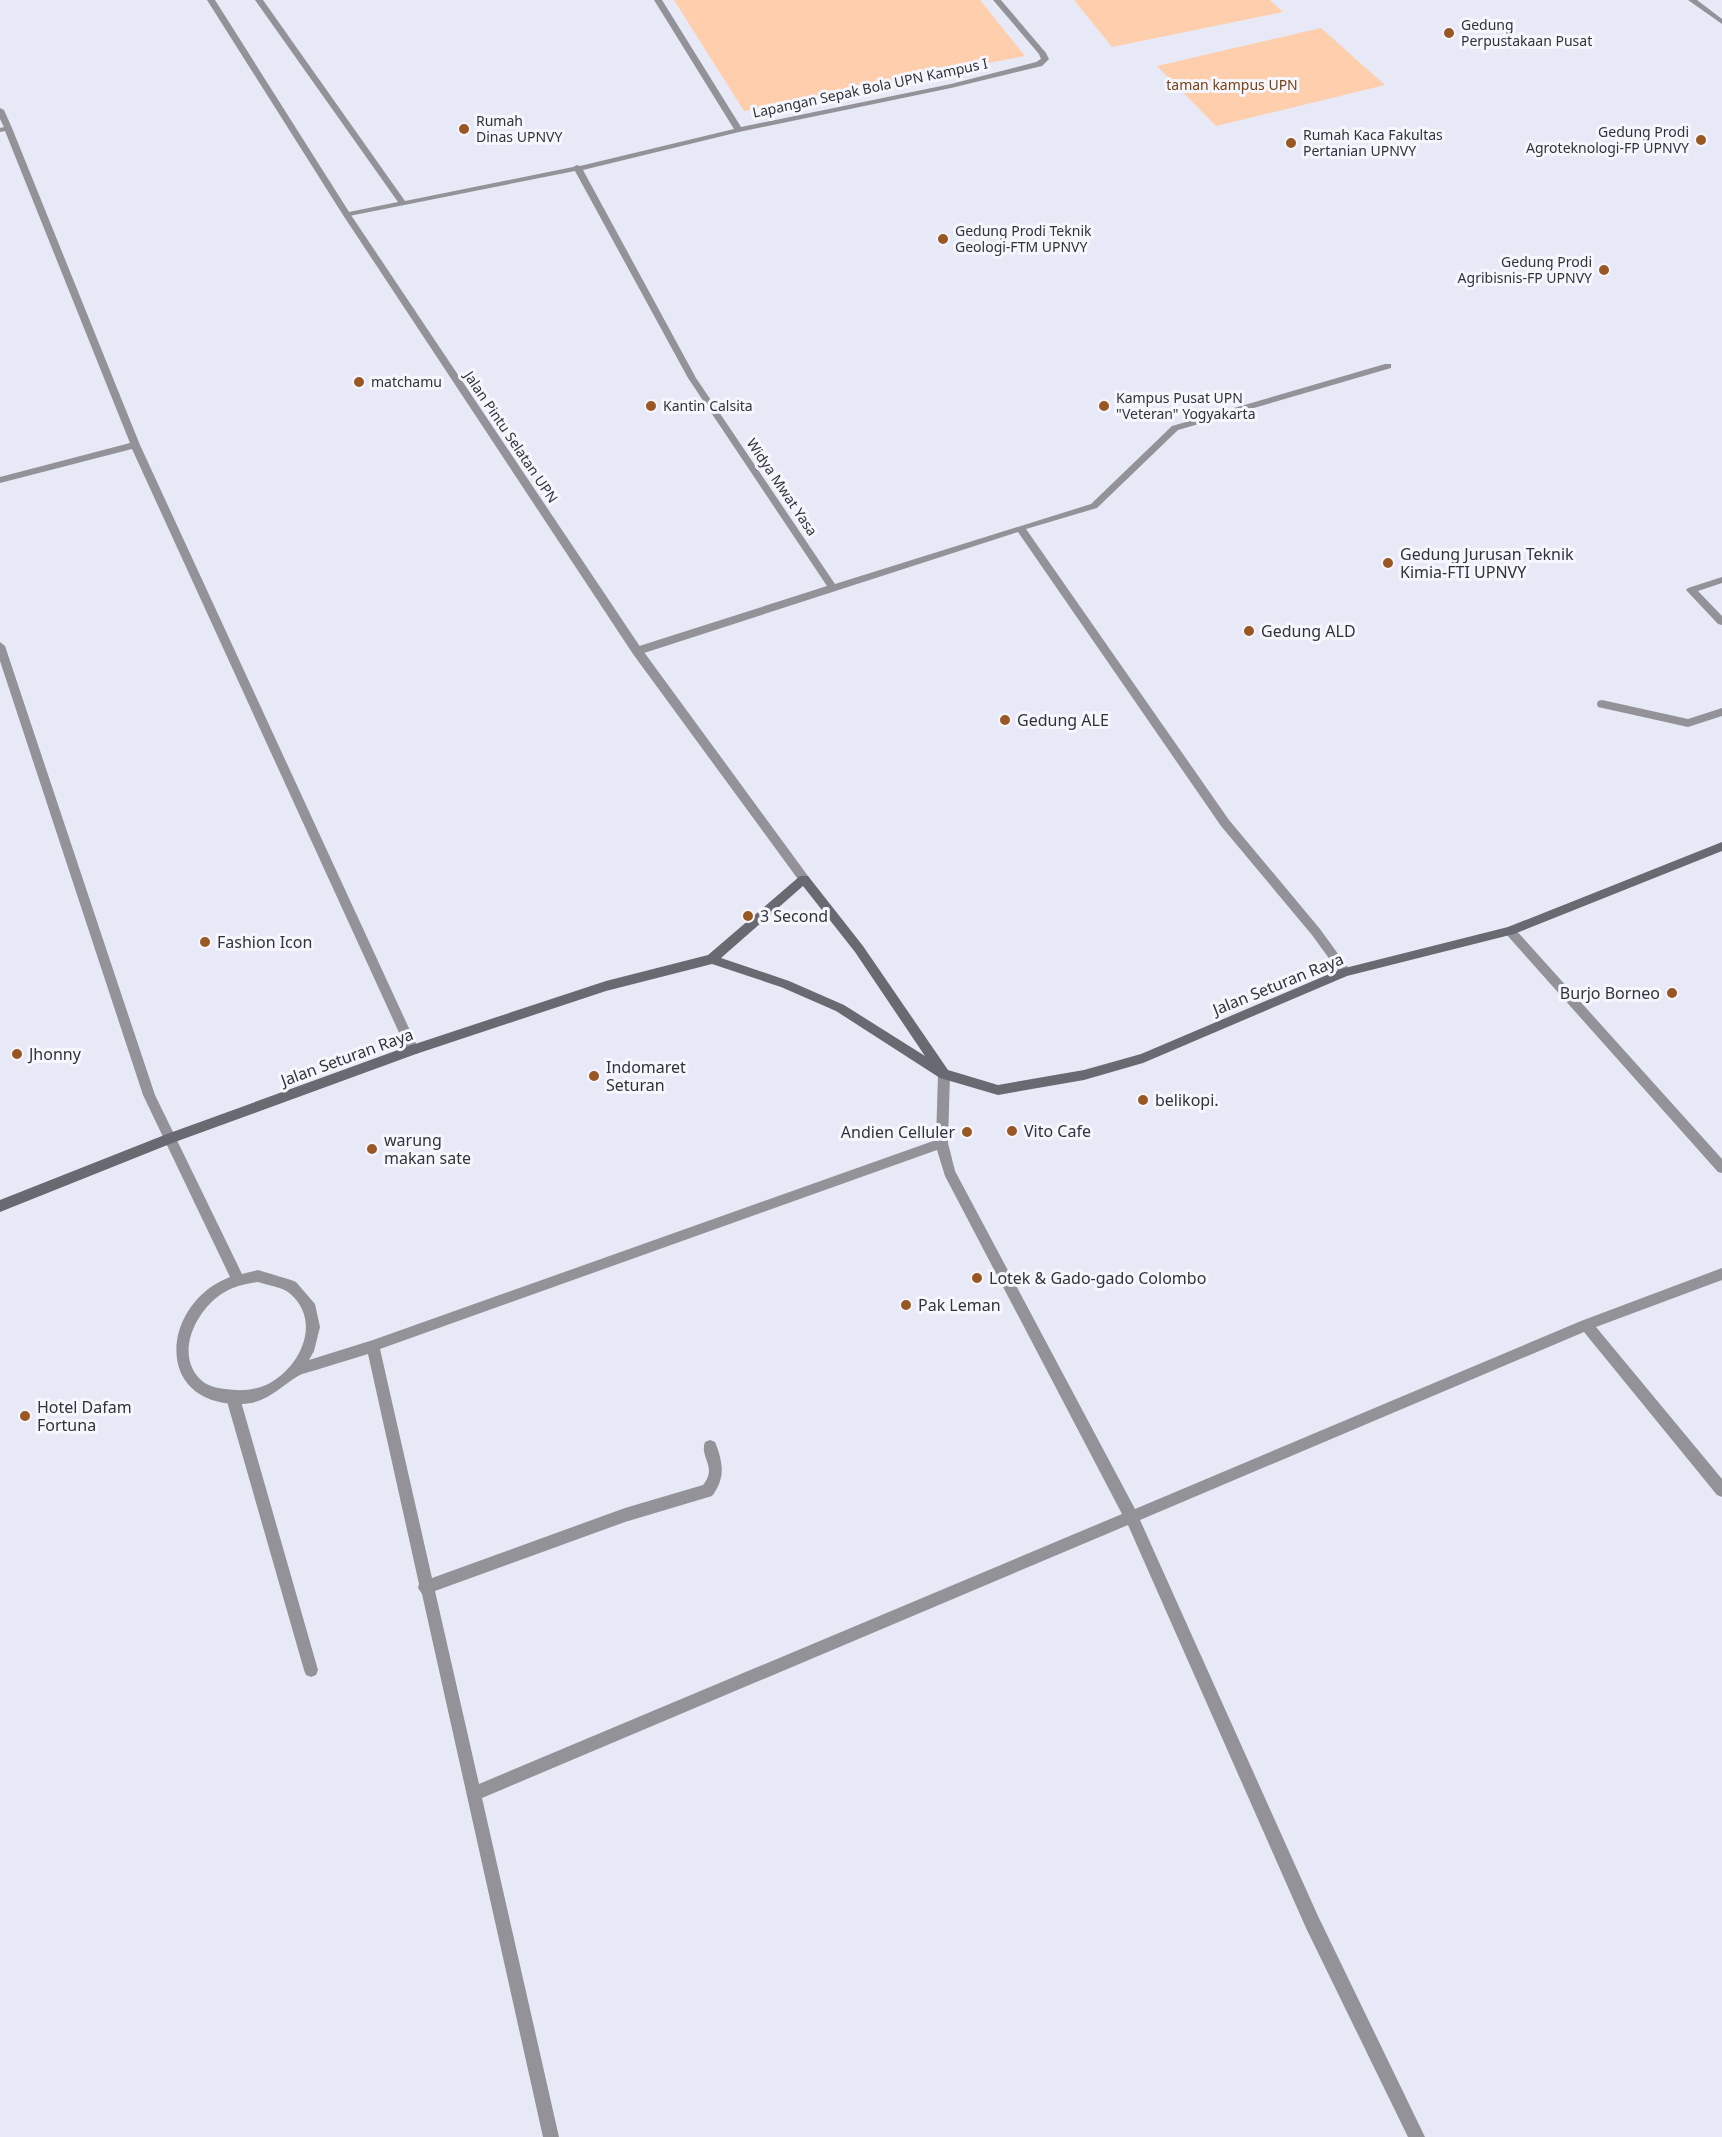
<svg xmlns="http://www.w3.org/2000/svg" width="1722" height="2137" font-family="'Noto Sans',sans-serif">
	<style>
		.green { fill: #fecead }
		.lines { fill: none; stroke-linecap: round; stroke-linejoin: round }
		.service { fill: #929298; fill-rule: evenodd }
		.minor { fill: #929298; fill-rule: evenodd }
		.tertiary { fill: #929298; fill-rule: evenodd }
		.secondary { fill: #686971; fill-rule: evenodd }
		.poi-dot { fill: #995823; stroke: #f6f6ff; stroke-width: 2 }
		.labels { text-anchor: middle; stroke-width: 6; stroke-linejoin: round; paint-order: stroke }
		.far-poi-label { font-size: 14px; fill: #323338; stroke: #f6f6ff; text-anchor: start }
		.far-park-label { font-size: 14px; fill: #784213; stroke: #f6f6ff }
		.far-street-label { font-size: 14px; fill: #323338; stroke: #f6f6ff }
		.poi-label { font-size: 16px; fill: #323338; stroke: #f6f6ff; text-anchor: start }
		.street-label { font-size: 16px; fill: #323338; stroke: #f6f6ff }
	</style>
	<rect width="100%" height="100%" fill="#e8e9f7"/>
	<path class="green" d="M674,0h306l45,56 -281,55z
		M1074,0h196l13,12 -171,35z
		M1321,28l64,57 -169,41 -59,-60z"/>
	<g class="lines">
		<path class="service" d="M255,0h8l142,201 168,-34 4,-2 3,1 154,-37 -80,-129h8l79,127 210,-43 85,-22 5,-3 -2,-5 -46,-54h8l45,53 3,6 -7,7 -91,22 -212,44 -156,38 113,208 139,206 256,-80 81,-78 213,-62h6v4l-213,62 -81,78 -71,21 203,291 91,109 29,40 2,3 -2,3h-8l-29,-40 -91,-109 -203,-294 -377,122h-8v-6l194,-62 -139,-208 -113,-207 -231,46v-4l54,-11z
			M1688,0h9l25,19v5z
			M1722,577v6l-24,8 24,25v9l-4,-1 -32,-34 2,-2z
			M1602,700l86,19 34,-11v8l-34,11 -90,-20 -1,-3 1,-3z
			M233,1392l5,2 2,4 78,272 -2,5 -5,2 -5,-2 -2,-5 -78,-272 2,-4z"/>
		<path class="minor" d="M0,108l4,2 8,18 128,317 279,605 -2,4h-8l-2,-4 -275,-601 -132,34v-6l130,-34 -125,-312 -5,1v-4l4,-1 -4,-8z
			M0,642l5,4 150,449 87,179 16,-4 33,10 5,2 19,22 5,23 -6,24 -5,9 64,-20 563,-200 2,-66 2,-4h8l2,4 -2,69 7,28 180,338 446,-188 141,-53v12l-126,47 126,152v18l-5,-2 -133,-163 -444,188 178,396 107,221h-17l-102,-209 -178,-403 -646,273 77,339h-16l-121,-543 -4,-6 1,-4 -51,-230c-17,5 -35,11 -52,16 -6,2 -13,3 -18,6 -18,11 -31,27 -56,28 -90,2 -81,-101 -12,-127l-87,-182 -143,-434zM937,1150l8,26 177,338 -643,270 -44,-193 190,-69 87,-26c14,-18 11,-34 3,-54l-5,-2 -5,2c-6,15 13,25 -2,43l-78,23 -193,70 -52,-229zM258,1282c9,3 23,5 30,10 36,28 12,77 -22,93 -14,6 -27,6 -41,4 -9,-1 -18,-3 -25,-10 -26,-26 -3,-70 23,-86 11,-7 23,-9 35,-11z
			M1510,926l4,2 208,231v14l-4,-1 -212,-238 -2,-3z"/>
		<path class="tertiary" d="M207,0h8l136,215 290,433 167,228 2,3 -2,3h-8l-167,-228 -290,-439z"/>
		<path class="secondary" d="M1722,842v9l-208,83 -167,42 -204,87 -59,17 -86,15 -58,-17 -104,-67 -55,-24 -69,-23 -106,27 -190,63 -241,88 -175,70v-12l167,-66 242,-88 197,-65 102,-26 92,-79h8l55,70 85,124 50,15 86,-15 57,-16 200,-85 167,-42zM803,886l52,66 70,104 -81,-51 -55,-24 -68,-23z"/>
	</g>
	<g class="poi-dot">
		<circle cx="1449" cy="33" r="6"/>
		<circle cx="464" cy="129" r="6"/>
		<circle cx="1701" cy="140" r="6"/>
		<circle cx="1291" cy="143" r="6"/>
		<circle cx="943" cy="239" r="6"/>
		<circle cx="1604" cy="270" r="6"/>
		<circle cx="359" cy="382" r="6"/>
		<circle cx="651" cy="406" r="6"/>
		<circle cx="1104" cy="406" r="6"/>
		<circle cx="1388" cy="563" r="6"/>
		<circle cx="1249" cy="631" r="6"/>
		<circle cx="1005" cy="720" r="6"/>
		<circle cx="748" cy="916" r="6"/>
		<circle cx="205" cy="942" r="6"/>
		<circle cx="1672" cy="993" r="6"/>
		<circle cx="17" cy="1054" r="6"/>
		<circle cx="594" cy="1076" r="6"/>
		<circle cx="1143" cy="1100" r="6"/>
		<circle cx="1012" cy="1131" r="6"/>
		<circle cx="967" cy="1132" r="6"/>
		<circle cx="372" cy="1149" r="6"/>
		<circle cx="977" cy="1278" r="6"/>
		<circle cx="906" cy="1305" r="6"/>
		<circle cx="25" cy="1416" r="6"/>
	</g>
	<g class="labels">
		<g class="far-poi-label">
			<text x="1461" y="30">Gedung<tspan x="1461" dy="16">Perpustakaan Pusat</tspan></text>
			<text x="476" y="126">Rumah<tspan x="476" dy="16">Dinas UPNVY</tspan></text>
			<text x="1689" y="137" text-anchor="end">Gedung Prodi<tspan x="1689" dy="16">Agroteknologi-FP UPNVY</tspan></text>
			<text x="1303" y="140">Rumah Kaca Fakultas<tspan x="1303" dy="16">Pertanian UPNVY</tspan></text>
			<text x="955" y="236">Gedung Prodi Teknik<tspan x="955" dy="16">Geologi-FTM UPNVY</tspan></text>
			<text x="1592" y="267" text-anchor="end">Gedung Prodi<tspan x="1592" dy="16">Agribisnis-FP UPNVY</tspan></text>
			<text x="371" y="387">matchamu</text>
			<text x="1116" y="403">Kampus Pusat UPN<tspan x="1116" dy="16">"Veteran" Yogyakarta</tspan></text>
			<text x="663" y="411">Kantin Calsita</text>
		</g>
		<g class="far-park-label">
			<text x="1232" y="90">taman kampus UPN</text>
		</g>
		<g class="far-street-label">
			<text transform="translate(870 88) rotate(-12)" y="5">Lapangan Sepak Bola UPN Kampus I</text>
			<text transform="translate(511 437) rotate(56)" y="5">Jalan Pintu Selatan UPN</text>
			<text transform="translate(782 487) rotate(56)" y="5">Widya Mwat Yasa</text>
		</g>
		<g class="poi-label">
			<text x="1400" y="560">Gedung Jurusan Teknik<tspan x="1400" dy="18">Kimia-FTI UPNVY</tspan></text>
			<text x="1261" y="637">Gedung ALD</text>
			<text x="1017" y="726">Gedung ALE</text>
			<text x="760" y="922">3 Second</text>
			<text x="217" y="948">Fashion Icon</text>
			<text x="1660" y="999" text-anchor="end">Burjo Borneo</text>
			<text x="29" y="1060">Jhonny</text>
			<text x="606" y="1073">Indomaret<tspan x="606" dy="18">Seturan</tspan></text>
			<text x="1155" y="1106">belikopi.</text>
			<text x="1024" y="1137">Vito Cafe</text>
			<text x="955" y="1138" text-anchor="end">Andien Celluler</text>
			<text x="384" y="1146">warung<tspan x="384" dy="18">makan sate</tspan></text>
			<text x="989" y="1284">Lotek &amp; Gado-gado Colombo</text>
			<text x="918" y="1311">Pak Leman</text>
			<text x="37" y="1413">Hotel Dafam<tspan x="37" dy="18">Fortuna</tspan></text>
		</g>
		<g class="street-label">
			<text transform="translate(1278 984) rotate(-22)" y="6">Jalan Seturan Raya</text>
			<text transform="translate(347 1057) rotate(-20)" y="6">Jalan Seturan Raya</text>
		</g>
	</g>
</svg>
